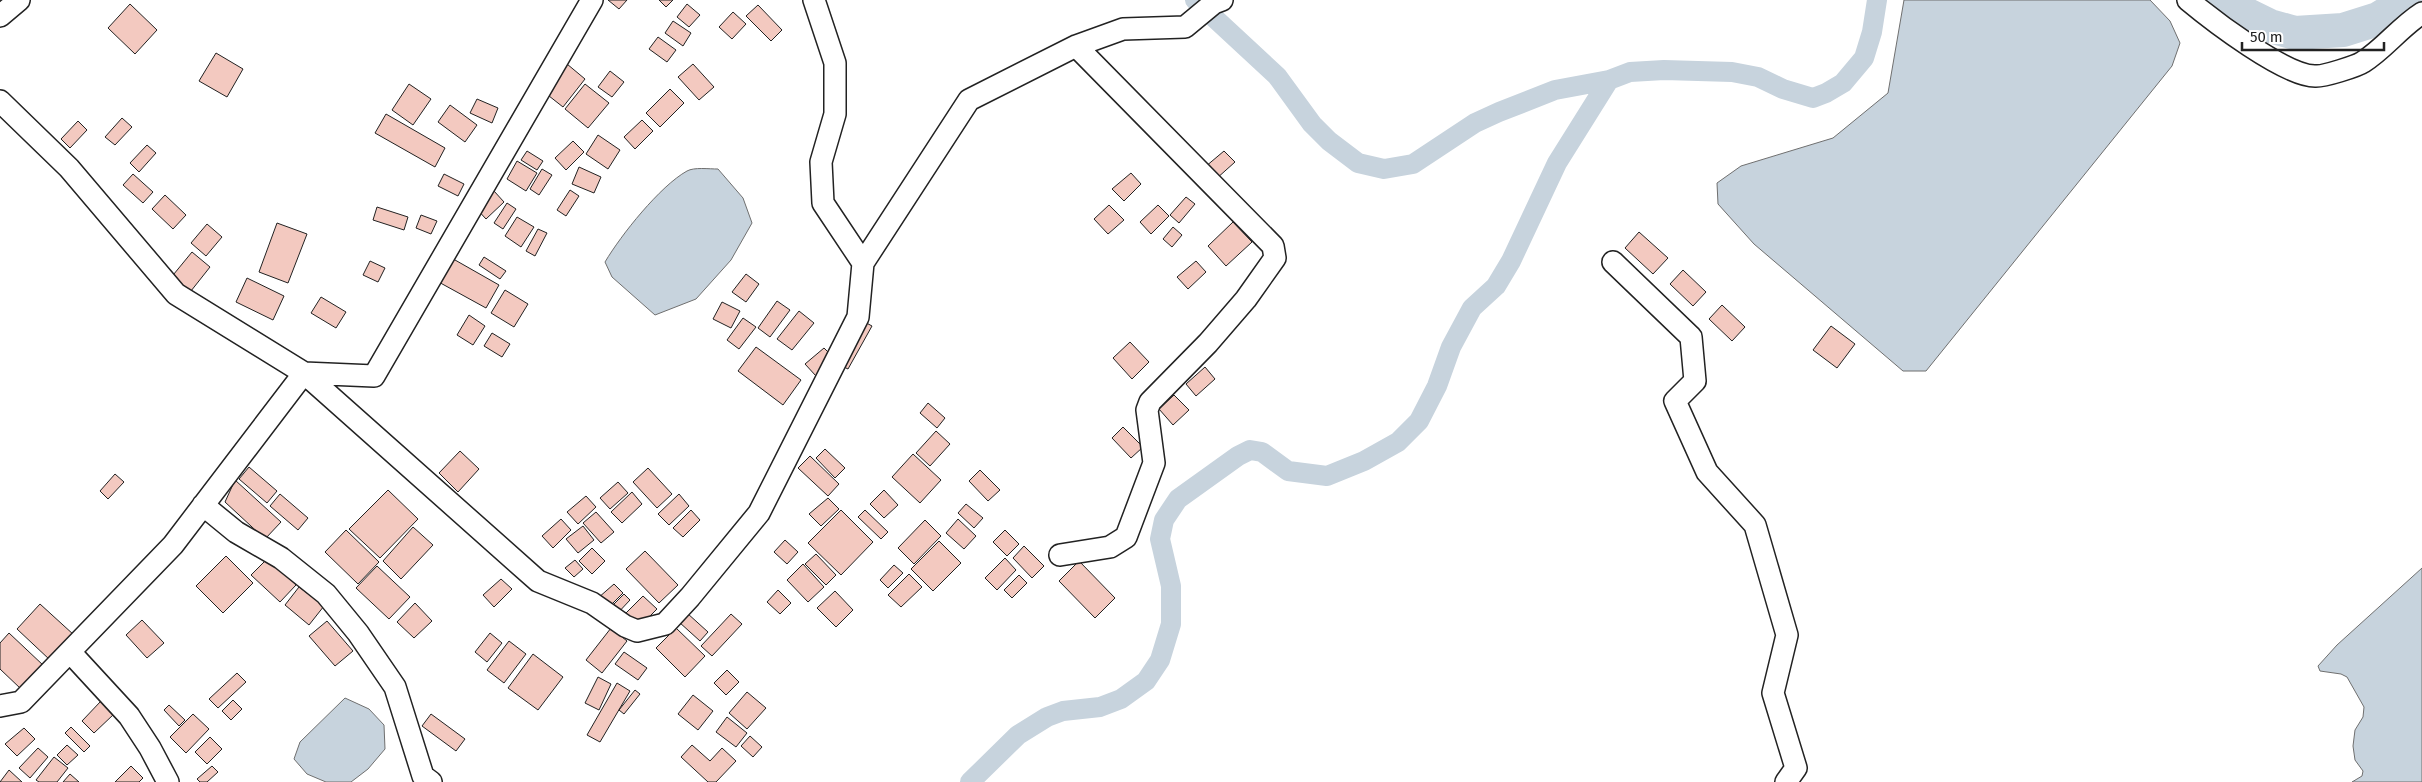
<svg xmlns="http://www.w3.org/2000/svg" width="2422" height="782" font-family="'Fira Sans',sans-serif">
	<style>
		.water { fill: #c7d3dd; stroke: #6f6f6f }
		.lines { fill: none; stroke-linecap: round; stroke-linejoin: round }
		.canal { stroke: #c7d3dd; stroke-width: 20 }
		.river { stroke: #c7d3dd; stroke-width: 34 }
		.building { fill: #f3c9c0; stroke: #222 }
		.minor-casing { stroke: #222; stroke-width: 24 }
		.minor { stroke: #fff; stroke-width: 21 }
	</style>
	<rect width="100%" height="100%" fill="#fff"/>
	<path class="water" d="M1904,0h246l20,21 10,22 -8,23 -246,305h-23l-149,-127 -36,-40 -1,-21 24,-17 92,-28 55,-45z
		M718,169l25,29 9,25 -21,37 -35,39 -41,16 -43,-38 -7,-15c16,-27 55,-76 82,-91 7,-4 22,-2 31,-2z
		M2422,568v214h-70l10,-6 1,-5 -8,-11 -2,-14 2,-16 8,-13 1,-10 -17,-30 -6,-3 -21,-3 -2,-5 19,-21z
		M345,698l24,11 15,16 1,24 -17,20 -17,13h-25l-19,-8 -13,-15 6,-17z"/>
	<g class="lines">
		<path class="canal" d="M1195,0l82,76 35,48 17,17 29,22 26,6 29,-5 62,-41 24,-11 56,-22 54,-10 21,-8 34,-2 68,2 26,5 25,12 30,9 13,-5 17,-10 21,-25 8,-26 5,-32
			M970,782l48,-47 29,-18 16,-6 37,-4 21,-8 25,-18 14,-21 11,-36v-38l-11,-47 4,-19 14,-21 60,-43 12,-6 12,2 26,19 39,5 37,-15 34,-19 21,-21 18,-35 14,-39 21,-39 24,-22 15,-25 46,-98 52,-83"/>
		<path class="river" d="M2221,0l8,6 41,20 25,7 48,-3 35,-11 31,-19"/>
	</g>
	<path class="building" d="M608,0h19l-8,9z
		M659,0h14l-7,7z
		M130,4l27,26 -22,24 -27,-26z
		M687,4l13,11 -11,12 -12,-10z
		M758,5l24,25 -11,11 -25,-25z
		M733,12l13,12 -14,15 -13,-12z
		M673,21l18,12 -8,13 -18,-13z
		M658,37l18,13 -9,12 -18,-13z
		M216,53l27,16 -16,28 -28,-16z
		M567,64l18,15 -22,28 -19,-15z
		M693,64l21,23 -15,13 -21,-23z
		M610,71l14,11 -12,15 -14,-10z
		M409,84l22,15 -18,26 -21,-15z
		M585,84l24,19 -21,25 -23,-19z
		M670,89l14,14 -24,24 -14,-14z
		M477,99l21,9 -6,15 -22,-10z
		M450,105l27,20 -12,17 -27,-20z
		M386,114l59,34 -10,19 -60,-34z
		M122,118l10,9 -17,18 -10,-8z
		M642,120l11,11 -18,18 -11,-12z
		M78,121l9,9 -17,18 -9,-9z
		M598,135l22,15 -12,19 -22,-15z
		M573,141l11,11 -18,18 -11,-12z
		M147,145l9,8 -17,19 -9,-9z
		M527,151l16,10 -6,9 -16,-10z
		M1224,151l11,11 -19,17 -11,-12z
		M517,161l20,12 -11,18 -19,-12z
		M579,167l22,10 -7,16 -22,-9z
		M542,169l10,6 -13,20 -9,-6z
		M1131,173l10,11 -17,17 -12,-12z
		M133,174l20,18 -10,11 -20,-18z
		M444,174l20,10 -6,12 -20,-10z
		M570,190l9,6 -13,20 -9,-6z
		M494,191l10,11 -18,17 -11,-12z
		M165,195l21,20 -13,14 -21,-20z
		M1186,197l9,7 -16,19 -9,-8z
		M507,203l9,6 -13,20 -9,-6z
		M1109,205l15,15 -16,14 -14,-15z
		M1158,205l11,11 -18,18 -11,-12z
		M377,207l31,10 -4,13 -31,-10z
		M421,215l16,6 -6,13 -15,-6z
		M517,217l17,10 -13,20 -16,-11z
		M1233,222l19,20 -26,24 -18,-20z
		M277,223l30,11 -19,49 -29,-11z
		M207,224l15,13 -16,19 -15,-13z
		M1173,227l9,8 -10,12 -9,-8z
		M538,229l9,4 -12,23 -9,-5z
		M1639,232l29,26 -15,16 -28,-26z
		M192,252l18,15 -23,29 -18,-16z
		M448,256l51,29 -13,23 -51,-28z
		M484,257l22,14 -6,8 -21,-14z
		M370,261l15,7 -7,14 -15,-7z
		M1196,261l10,11 -18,17 -11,-12z
		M1683,270l23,22 -13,14 -23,-22z
		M746,274l13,10 -13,18 -14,-10z
		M247,278l37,18 -11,24 -37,-18z
		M505,290l23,14 -14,23 -23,-14z
		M321,297l25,15 -10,16 -25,-15z
		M777,301l13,9 -20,27 -12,-9z
		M722,302l18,9 -9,17 -18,-9z
		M1722,305l23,22 -13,14 -23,-22z
		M799,311l15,12 -22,27 -15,-11z
		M469,315l16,11 -12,19 -16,-10z
		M743,318l13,9 -17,22 -12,-9z
		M861,320l11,6 -24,43 -10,-5z
		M1831,326l24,18 -18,24 -24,-18z
		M492,333l18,11 -8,13 -18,-11z
		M1130,342l19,20 -17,17 -19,-21z
		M756,347l45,33 -18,25 -45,-34z
		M824,348l10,10 -18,18 -11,-12z
		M1205,367l10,12 -19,17 -10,-12z
		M1174,395l15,15 -16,15 -14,-16z
		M928,403l17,15 -8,10 -17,-15z
		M1123,427l20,20 -12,11 -19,-20z
		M936,431l14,13 -20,22 -14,-13z
		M825,449l20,19 -10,10 -19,-20z
		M460,451l19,18 -21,23 -19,-19z
		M913,454l28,26 -21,23 -28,-26z
		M810,456l29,28 -11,12 -30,-28z
		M249,467l28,24 -10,12 -28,-24z
		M648,468l24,26 -15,14 -24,-26z
		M980,470l20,20 -12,11 -19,-20z
		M115,474l9,8 -16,17 -8,-8z
		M235,480l46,42 -16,17 -40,-37z
		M618,482l10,11 -18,16 -10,-11z
		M388,490l30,29 -38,39 -31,-29z
		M884,490l14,15 -14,13 -14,-14z
		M632,492l10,12 -20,19 -11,-11z
		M280,494l28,24 -10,12 -28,-24z
		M679,494l10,12 -20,19 -11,-11z
		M586,496l10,11 -18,17 -11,-12z
		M828,498l11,11 -18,17 -12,-12z
		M966,504l17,14 -9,10 -16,-15z
		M691,510l9,10 -17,17 -10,-9z
		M841,510l32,32 -32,33 -33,-32z
		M865,510l23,22 -7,7 -23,-22z
		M596,512l18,20 -13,11 -18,-20z
		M561,519l10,11 -18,18 -11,-12z
		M958,519l18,17 -12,13 -18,-16z
		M925,520l16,16 -27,28 -16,-16z
		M583,526l11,14 -16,13 -12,-14z
		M413,527l20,18 -32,34 -18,-18z
		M346,530l33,32 -21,22 -33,-32z
		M1005,530l14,14 -12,12 -14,-14z
		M785,540l13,12 -11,12 -13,-12z
		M939,541l22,22 -28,28 -22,-22z
		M1024,546l20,20 -12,12 -19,-20z
		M592,548l13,13 -13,13 -13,-13z
		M645,551l33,34 -19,18 -33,-34z
		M816,554l20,21 -10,10 -21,-21z
		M226,556l27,27 -30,30 -27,-27z
		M268,558l28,27 -16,17 -29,-27z
		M1005,558l11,12 -19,20 -12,-12z
		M575,560l8,9 -9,8 -9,-9z
		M1079,561l36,37 -20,20 -36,-37z
		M803,564l21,23 -16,15 -21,-22z
		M894,565l9,8 -15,15 -8,-8z
		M377,566l33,31 -21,22 -33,-31z
		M909,574l13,13 -21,20 -13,-12z
		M1019,575l8,8 -15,15 -8,-8z
		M501,579l11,10 -18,18 -11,-12z
		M614,584l9,9 -15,15 -10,-10z
		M299,587l25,19 -15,19 -24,-20z
		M778,590l13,13 -11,11 -13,-12z
		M835,591l18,19 -17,17 -19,-19z
		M624,594l6,6 -15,16 -7,-6z
		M643,596l14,13 -18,18 -14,-13z
		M415,603l17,18 -18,17 -17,-16z
		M40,604l34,31 -24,25 -33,-31z
		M687,613l21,19 -8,9 -21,-19z
		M731,614l11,10 -30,32 -11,-10z
		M142,620l22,23 -17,15 -21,-23z
		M327,621l26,30 -18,15 -26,-30z
		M611,628l16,13 -25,32 -16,-13z
		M676,628l29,28 -20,21 -29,-29z
		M9,633l35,33 -23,23 -21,-20v-26z
		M490,633l12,10 -15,19 -12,-10z
		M509,641l17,13 -22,29 -17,-13z
		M624,652l23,16 -9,12 -23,-16z
		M533,654l30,23 -25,33 -30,-22z
		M727,670l12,12 -13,13 -12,-12z
		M237,673l9,9 -28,26 -9,-9z
		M598,677l13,7 -12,26 -14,-7z
		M617,683l13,8 -30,51 -13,-7z
		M635,690l5,4 -16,20 -5,-4z
		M747,692l19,16 -19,21 -18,-16z
		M693,695l20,16 -15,19 -20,-16z
		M233,700l9,9 -11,11 -9,-9z
		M101,701l13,13 -20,19 -12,-12z
		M169,705l16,15 -6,6 -15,-16z
		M193,714l16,15 -23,24 -16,-16z
		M431,714l34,25 -9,12 -34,-25z
		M727,717l20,16 -11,14 -20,-15z
		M71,727l19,19 -6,6 -19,-19z
		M24,728l11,11 -18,17 -12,-12z
		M750,736l12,11 -9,10 -12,-11z
		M210,737l12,12 -15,15 -12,-12z
		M67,745l11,10 -11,10 -10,-10z
		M692,745l18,16 12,-13 14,13 -20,21h-8l-27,-25z
		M38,748l10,9 -18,21 -11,-10z
		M54,757l14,11 -11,14h-18l-3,-2z
		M131,766l12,12 -4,4h-24z
		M212,766l6,6 -11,10h-7l-3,-3z
		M9,770l13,12h-22z
		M70,774l9,8h-16z"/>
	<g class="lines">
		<g class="minor-casing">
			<path id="minor" d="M814,0l21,63v51l-14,48 2,41 40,60
				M2188,0c24,20 97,76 127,76 8,1 42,-10 48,-14 21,-13 37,-35 59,-49
				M0,16l19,-16
				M0,101l69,67 107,126 128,79 70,3 218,-376
				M1613,262l78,75 4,44 -20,20 32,71 48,53 32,110 -14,58 23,75 -10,14
				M203,505l33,27 45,26 45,36 32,39 37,54 28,89 8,6
				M1060,555l50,-8 16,-10 28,-74 -7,-53 3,-8 58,-59 38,-44 29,-41 -2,-12 -197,-200
				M70,652l59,64 21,32 18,34
				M0,706l21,-4 152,-157 131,-172 234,208 54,22 33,23 12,5 28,-7 25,-27 69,-84 99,-196 5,-54 106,-163 107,-54 47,-17 62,-2 29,-24 8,-3"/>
		</g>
		<use href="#minor" class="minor"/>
	</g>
	<path d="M2242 42v8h142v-8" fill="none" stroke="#222222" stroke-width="2.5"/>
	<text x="2250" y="42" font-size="15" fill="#222222" stroke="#ffffff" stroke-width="4" paint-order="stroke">50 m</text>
</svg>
